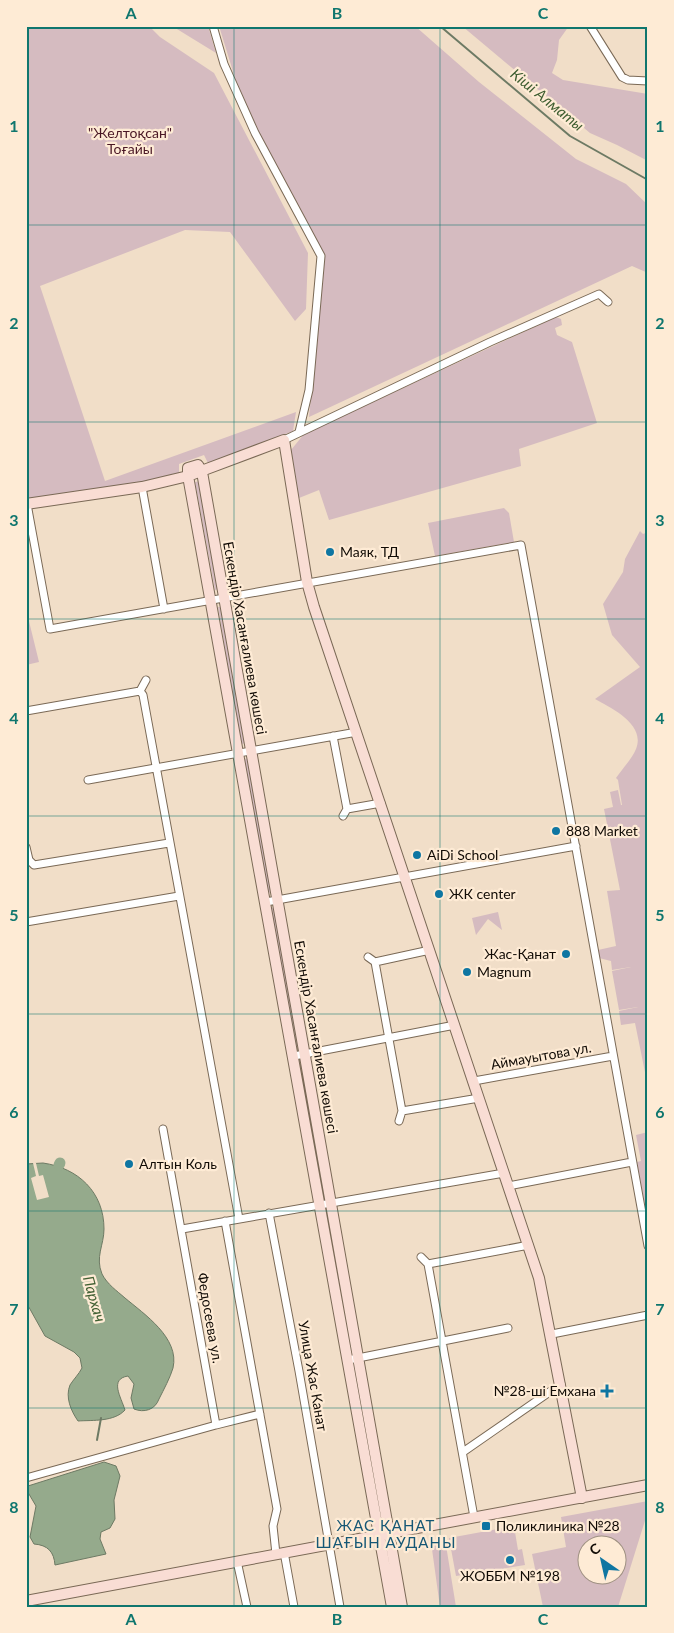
<svg xmlns="http://www.w3.org/2000/svg" width="674" height="1633" font-family="Lato,sans-serif">
	<style>
		.green { fill: #d5bbc0; fill-rule: evenodd }
		.water { fill: #95aa8c; stroke: #6d7a64 }
		.pier { fill: #f1dec8 }
		.lines { fill: none; stroke-linecap: round; stroke-linejoin: round }
		.stream { stroke: #6d7a64; stroke-width: 2 }
		.river { stroke: #95aa8c; stroke-width: 11 }
		.street-casing { stroke: #7a6956; stroke-width: 9 }
		.secondary-casing { stroke: #7a6956; stroke-width: 12 }
		.street { stroke: #fff; stroke-width: 7 }
		.secondary { stroke: #f9ddd4; stroke-width: 10 }
		.grid { fill: none; stroke: #0f766e; stroke-width: 1; stroke-opacity: 0.55 }
		.poi-dot { fill: #0f76a2; stroke: #feebd5; stroke-width: 2 }
		.labels { text-anchor: middle; stroke-width: 4.5; stroke-linejoin: round; paint-order: stroke }
		.park-label { font-size: 14px; fill: #4a1725; stroke: #feebd5 }
		.poi-label { font-size: 14px; fill: #110b05; stroke: #feebd5; text-anchor: start }
		.street-label { font-size: 14px; fill: #110b05; stroke: #feebd5 }
		.water-label { font-size: 15px; font-style: italic; fill: #405f32; stroke: #feebd5 }
		.neighbourhood-label { font-size: 15px; letter-spacing: 1px; fill: #165775; stroke: #feebd5 }
		.neatline { fill: none; stroke: #0f766e; stroke-width: 2 }
		.grid-label { font-size: 16px; text-anchor: middle; font-weight: bold; fill: #0f766e }
	</style>
	<rect width="100%" height="100%" fill="#f1dec8"/>
	<path class="green" d="M26,26h123l11,11 54,36 94,180 -2,56 -11,12 -65,-89 -45,-2 -145,56 65,195 191,-69 -3,19 -84,34 -5,-10 -25,9v11l-72,14 -81,10z
		M172,26h36l8,27z
		M219,26h196l64,56 97,77 50,25 22,21v68l-16,-7 -323,151 15,-160 -81,-153z
		M462,26h107l-10,14 -2,20 -5,13 11,7 85,14v67l-31,-16 -27,-12z
		M556,317l5,2 1,6 -7,3 2,7 15,7 25,81 -78,26 2,17 -192,54 -10,-30 -20,8 -8,-48 13,-16z
		M201,481l18,108 -4,1 -20,-108z
		M504,508l5,5 5,29 -79,14 -7,-33z
		M640,531l3,3 5,-2v555l-13,-64 -14,2 -2,-14 19,-4 -19,3 -7,-39 19,-4 -19,3 -1,-9 -12,-3 -1,-8 18,-4 -9,-55 13,-1 -16,-81 9,-2 -3,-15 8,-2 3,15h1l-4,-25 -2,-2c6,-9 16,-19 20,-29 10,-25 -25,-41 -41,-50l45,-32 -28,-32 -9,-31 20,-32 2,-13z
		M218,607h5l24,136 -6,1z
		M26,609l13,53 -13,3z
		M250,758l23,134 -5,1 -24,-134z
		M277,907l25,139 -6,1 -25,-139z
		M498,912l4,18 -14,-11 -12,16 -4,-17z
		M648,1132v90l-11,-60 4,-1 -5,-26z
		M648,1501v10l-30,96h-75l-11,-53 34,-7 -5,-30zM586,1546h30v30h-30z
		M514,1526l4,24 4,-1 3,16 -69,11 -7,-38z
		M445,1539l11,68h-16l-9,-65z"/>
	<path class="water" d="M43,1163c35,5 61,29 61,66 0,16 -9,28 -2,45 5,10 15,17 23,24 19,16 55,40 48,70 -3,10 -9,21 -14,31 -4,11 -15,14 -25,10l-3,-11 3,-14 -6,-8c-19,3 -7,21 -3,34 -11,12 -32,10 -47,11 -7,-10 -13,-24 -8,-36 3,-5 9,-11 12,-17l-2,-10 -6,-6 -29,-16 -19,-34v-138z
		M104,1462l12,4 4,10 -6,24 1,19 -5,9 -9,4 -1,7 6,15 -51,11c-1,-13 -7,-20 -21,-21l-4,-7 6,-31 -10,-17 2,-3z"/>
	<path class="pier" d="M33,1163h3l3,13 4,-1 6,22 -12,3 -6,-22 5,-2z"/>
	<g class="lines">
		<path class="stream" d="M440,26l130,110 78,44
			M97,1440l4,-22"/>
		<path class="river" d="M59,1165l1,-2"/>
		<g class="street-casing">
			<path id="street" d="M213,26l11,38 31,69 66,123 -12,134 -10,42
				M590,26l32,51 6,3 20,1
				M284,440l206,-98 109,-48 9,8
				M142,487l22,122
				M27,504l23,125 471,-84 127,701
				M140,691l3,4 96,524
				M140,691l6,-11
				M26,711l114,-20
				M333,736l14,73 -4,7
				M88,780l269,-48
				M347,809l34,-6
				M26,847l3,13 5,5 135,-22
				M266,902l310,-56
				M26,922l153,-26
				M368,957l7,5 27,149 -3,10
				M375,962l55,-12
				M294,1056l161,-31
				M474,1081l139,-25
				M402,1111l77,-13
				M508,1186l124,-24
				M269,1213l30,158 41,236
				M225,1221l52,288 -4,17 3,28
				M182,1229l322,-56
				M421,1257l7,7 46,253
				M428,1264l101,-19
				M552,1334l96,-19
				M348,1360l160,-32
				M216,1425l44,-11
				M463,1452l98,-68
				M26,1478l190,-53 -53,-296
				M284,1552l10,55
				M237,1561l10,46"/>
		</g>
		<g class="secondary-casing">
			<path id="secondary" d="M26,504l116,-17 46,-11 96,-36 23,142 7,25 225,671 43,220
				M26,1601l622,-116
				M392,1607l-204,-1131v-8l10,-3 4,7 200,1135"/>
		</g>
		<use href="#street" class="street"/>
		<use href="#secondary" class="secondary"/>
	</g>
	<path class="grid" d="M234,26v1581M440,26v1581M26,225h622M26,422h622M26,619h622M26,816h622M26,1014h622M26,1211h622M26,1408h622"/>
	<g class="poi-dot">
		<circle cx="330" cy="552" r="5"/>
		<circle cx="556" cy="831" r="5"/>
		<circle cx="417" cy="855" r="5"/>
		<circle cx="439" cy="894" r="5"/>
		<circle cx="566" cy="954" r="5"/>
		<circle cx="467" cy="972" r="5"/>
		<circle cx="129" cy="1164" r="5"/>
		<path d="M604.5 1383.5h5v5h5v5h-5v5h-5v-5h-5v-5h5z"/>
		<rect x="481" y="1521" width="10" height="10" rx="2.5"/>
		<circle cx="510" cy="1560" r="5"/>
	</g>
	<g class="labels">
		<g class="park-label">
			<text x="130" y="138">"Желтоқсан"<tspan x="130" dy="16">Тоғайы</tspan></text>
		</g>
		<g class="poi-label">
			<text x="340" y="557">Маяк, ТД</text>
			<text x="566" y="836">888 Market</text>
			<text x="427" y="860">AiDi School</text>
			<text x="449" y="899">ЖК center</text>
			<text x="556" y="959" text-anchor="end">Жас-Қанат</text>
			<text x="477" y="977">Magnum</text>
			<text x="139" y="1169">Алтын Коль</text>
			<text x="596" y="1396" text-anchor="end">№28-ші Емхана</text>
			<text x="496" y="1531">Поликлиника №28</text>
			<text x="510" y="1581" text-anchor="middle">ЖОББМ №198</text>
		</g>
		<g class="street-label">
			<text transform="translate(245 638) rotate(80)" y="5">Ескендір Хасанғалиева көшесі</text>
			<text transform="translate(316 1037) rotate(80)" y="5">Ескендір Хасанғалиева көшесі</text>
			<text transform="translate(541 1056) rotate(-10)" y="5">Аймауытова ул.</text>
			<text transform="translate(210 1318) rotate(80)" y="5">Федосеева ул.</text>
			<text transform="translate(313 1376) rotate(80)" y="5">Улица Жас Канат</text>
		</g>
		<g class="water-label">
			<text transform="translate(547 100) rotate(39)" y="5">Кіші Алматы</text>
			<text transform="translate(94 1299) rotate(74)" y="5">Пархач</text>
		</g>
		<g class="neighbourhood-label">
			<text x="386" y="1531">ЖАС ҚАНАТ<tspan x="386" dy="17">ШАҒЫН АУДАНЫ</tspan></text>
		</g>
	</g>
	<rect width="674" height="1633" fill="none" stroke="#feebd5" stroke-width="55"/>
	<g transform="translate(602 1560) rotate(326)"><circle r="24" fill="#feebd5" stroke="#9f9182"/>
	<path d="M0-4L9 19L0 12L-9 19Z" fill="#0f76a2"/>
	<text y="-8" font-size="14" font-weight="bold" text-anchor="middle" fill="#110b05">С</text>
	</g>
	<rect x="28" y="28" width="618" height="1578" class="neatline"/>
	<g class="grid-label">
		<text x="131" y="19">A</text>
		<text x="337" y="19">B</text>
		<text x="543" y="19">C</text>
		<text x="14" y="132">1</text>
		<text x="660" y="132">1</text>
		<text x="14" y="329">2</text>
		<text x="660" y="329">2</text>
		<text x="14" y="526">3</text>
		<text x="660" y="526">3</text>
		<text x="14" y="724">4</text>
		<text x="660" y="724">4</text>
		<text x="14" y="921">5</text>
		<text x="660" y="921">5</text>
		<text x="14" y="1118">6</text>
		<text x="660" y="1118">6</text>
		<text x="14" y="1315">7</text>
		<text x="660" y="1315">7</text>
		<text x="14" y="1513">8</text>
		<text x="660" y="1513">8</text>
		<text x="131" y="1625">A</text>
		<text x="337" y="1625">B</text>
		<text x="543" y="1625">C</text>
	</g>
</svg>
